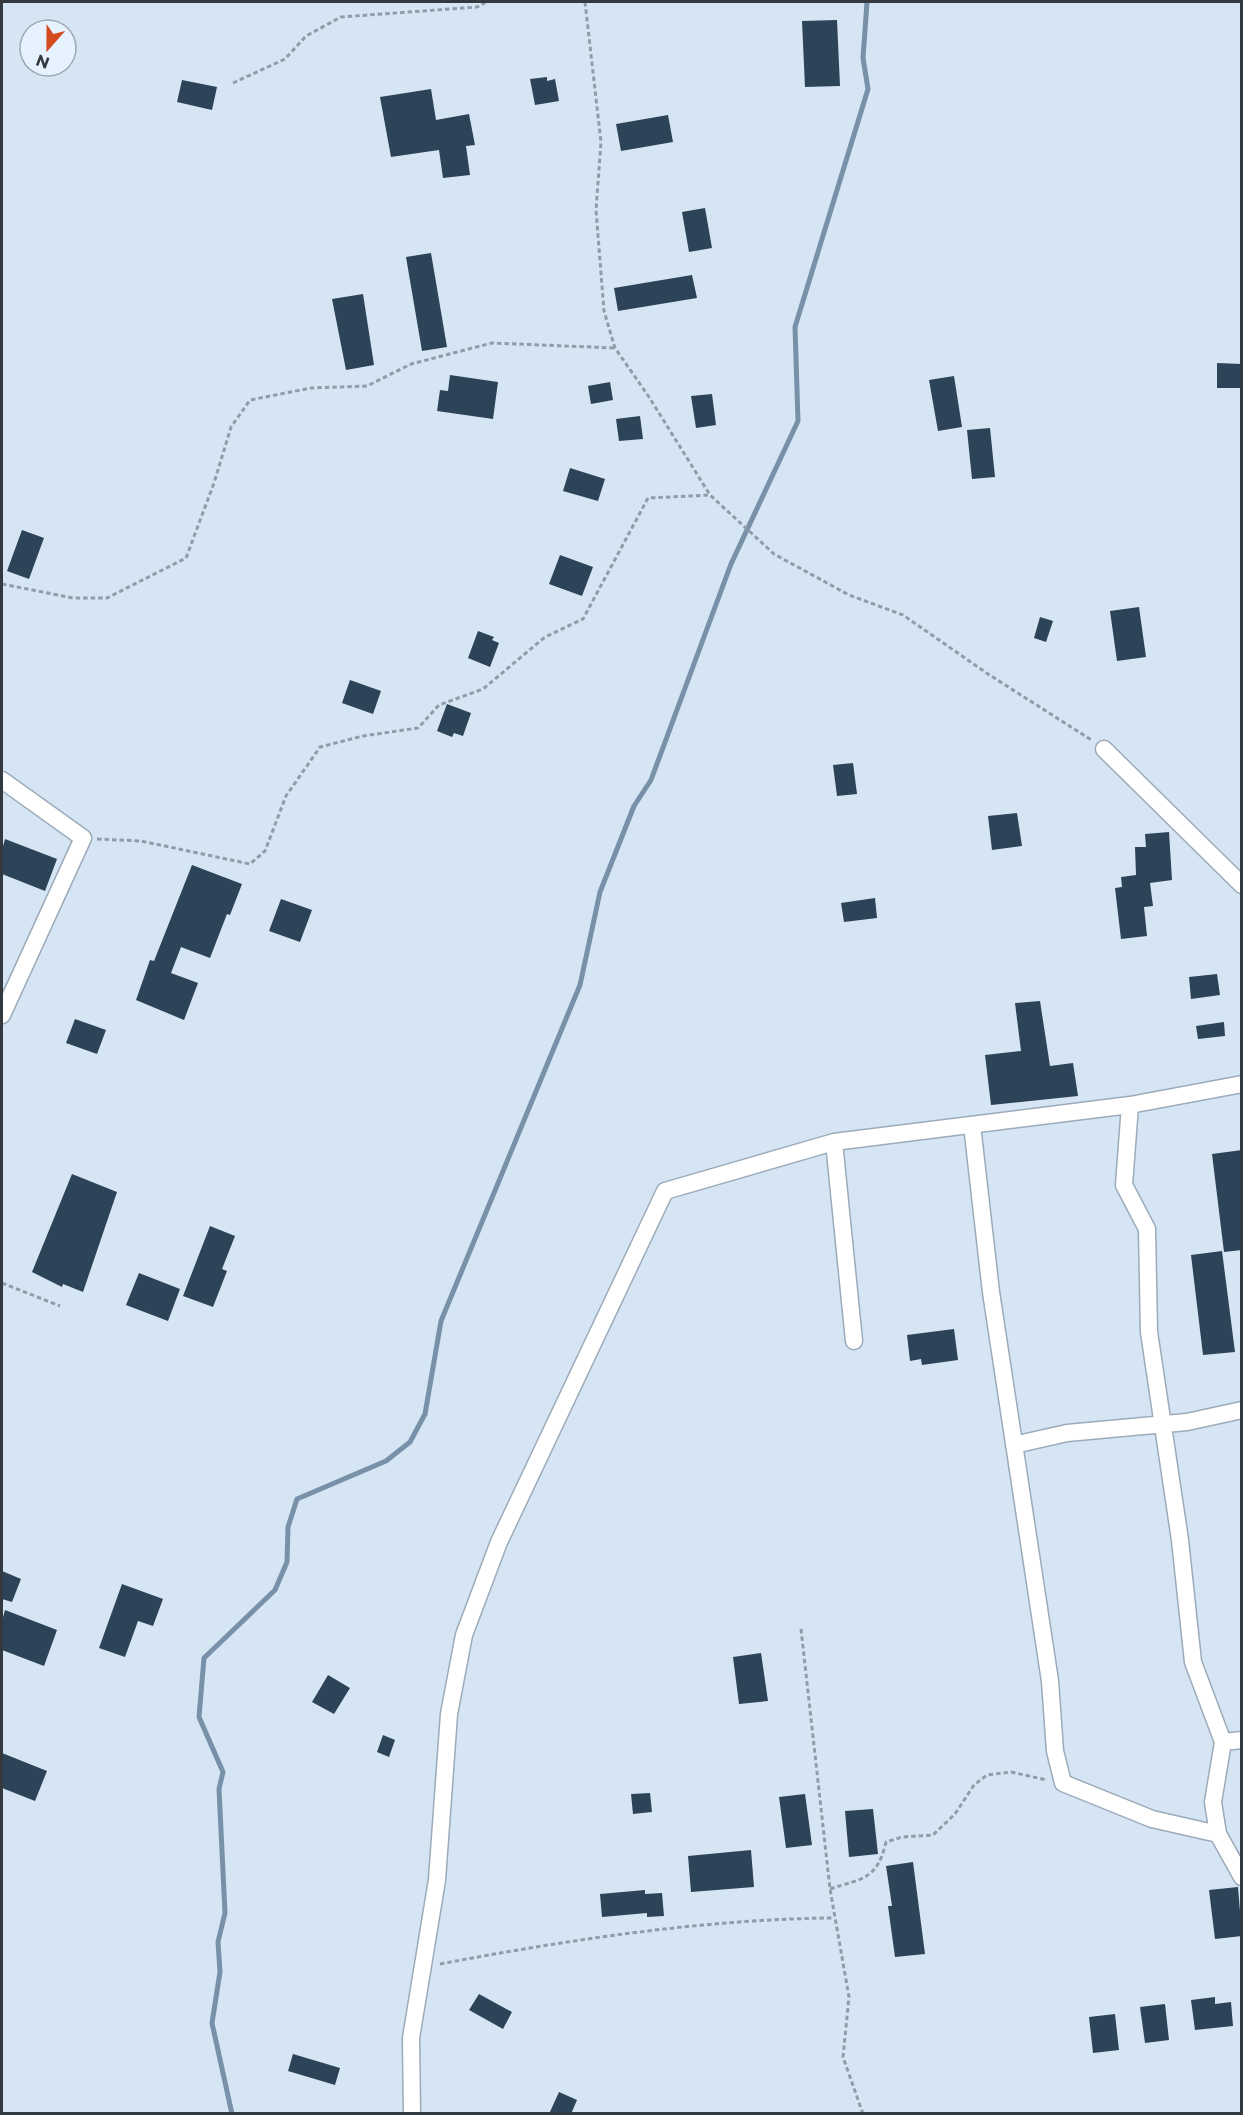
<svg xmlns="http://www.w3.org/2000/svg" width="1243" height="2115" font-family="Montserrat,sans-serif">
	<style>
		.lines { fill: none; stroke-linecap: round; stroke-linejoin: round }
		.stream { stroke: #7891a9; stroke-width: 5 }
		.building { fill: #2d4358 }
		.street-casing { stroke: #9cabb9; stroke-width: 19 }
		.path { stroke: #919ca8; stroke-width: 3; stroke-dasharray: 4.5 3; stroke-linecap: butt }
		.street { stroke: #fff; stroke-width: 16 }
	</style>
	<rect width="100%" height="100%" fill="#d6e5f4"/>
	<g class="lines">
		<path class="stream" d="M232,2114l-20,-91 8,-51 -2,-30 7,-29 -6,-124 4,-17 -24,-55 5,-59 71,-68 12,-28 1,-35 9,-28 89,-38 24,-19 15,-28 16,-93 139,-336 20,-93 34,-86 17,-26 80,-216 67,-143 -3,-94 73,-238 -5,-31 4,-56"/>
	</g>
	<path class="building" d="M837,20l3,66 -35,1 -3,-66z
		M547,77v4l8,-2 4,22 -24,4 -5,-26z
		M182,80l35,7 -5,23 -35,-8z
		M431,89l5,31 33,-6 6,31 -9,1 4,29 -27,3 -4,-28 -48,7 -11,-60z
		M668,115l5,27 -52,9 -5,-27z
		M705,208l7,40 -23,4 -7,-40z
		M431,253l16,94 -25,4 -16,-94z
		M692,275l5,23 -79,13 -4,-23z
		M363,294l11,71 -28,5 -14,-71z
		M1217,363l25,1v24h-25z
		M450,375l48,7 -5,37 -56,-8 3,-21 8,1z
		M954,376l8,51 -24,4 -9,-51z
		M610,382l3,18 -22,4 -3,-18z
		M712,394l4,31 -20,3 -5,-32z
		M640,416l3,23 -24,2 -3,-22z
		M990,428l5,49 -23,2 -5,-49z
		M570,468l35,11 -7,22 -35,-10z
		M22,530l22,8 -15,41 -22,-8z
		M560,555l33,12 -11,29 -33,-12z
		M1139,607l7,50 -29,4 -7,-50z
		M1040,617l13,4 -7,21 -12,-4z
		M478,631l16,6 -2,3 7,3 -9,24 -22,-9z
		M350,680l31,11 -8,23 -31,-11z
		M447,704l24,9 -8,23 -9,-3 -2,4 -15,-6z
		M853,763l4,31 -20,2 -4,-31z
		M1017,813l5,33 -30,4 -4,-34z
		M1169,832l3,48 -22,3 3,23 -9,1 3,29 -26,3 -6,-51 7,-1 -1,-10 15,-2 -1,-28h11l-1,-13z
		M5,839l52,20 -12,32 -43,-17v-24z
		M192,865l50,19 -12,31 -3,-1 -17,44 -29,-11 -10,26 27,10 -14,37 -48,-20 14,-40 4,1z
		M875,898l2,20 -33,4 -3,-19z
		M281,899l31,11 -12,32 -31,-11z
		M1217,974l3,21 -29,4 -2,-22z
		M1040,1001l10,65 23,-3 5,33 -87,9 -6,-50 36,-4 -6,-48z
		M75,1019l31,11 -9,24 -31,-11z
		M1224,1022l1,14 -27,3 -2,-13z
		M1242,1150v100l-18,2 -12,-98z
		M72,1174l45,18 -34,100 -20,-8 -1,3 -30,-15z
		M210,1226l25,10 -13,33 5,2 -14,36 -30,-11z
		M1222,1251l13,101 -32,3 -12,-100z
		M139,1273l41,16 -12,32 -42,-16z
		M954,1329l4,31 -36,5 -1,-6 -11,2 -3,-26z
		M2,1571l19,8 -9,23 -10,-3z
		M122,1584l41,15 -10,27 -15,-5 -13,36 -26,-9z
		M5,1610l52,20 -13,36 -42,-16v-29z
		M761,1653l7,48 -29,3 -6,-47z
		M328,1675l22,13 -16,26 -22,-12z
		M383,1735l12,5 -6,17 -12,-5z
		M2,1753l45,18 -12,30 -33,-13z
		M650,1793l2,19 -19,2 -2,-20z
		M805,1794l7,51 -26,3 -7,-51z
		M873,1809l5,45 -29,3 -4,-46z
		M751,1850l3,37 -63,5 -3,-36z
		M913,1862l12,92 -30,3 -7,-51h4l-6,-40z
		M1238,1887l4,49 -27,3 -6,-49z
		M645,1890v4l17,-1 2,23 -17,1v-4l-45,4 -2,-23z
		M479,1994l33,18 -9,17 -34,-19z
		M1215,1997v7l16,-2 2,24 -38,4 -4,-30z
		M1165,2004l4,36 -24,3 -5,-36z
		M1115,2014l4,36 -26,3 -4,-36z
		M293,2054l47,14 -5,17 -47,-14z
		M559,2092l18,8 -6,14h-22z"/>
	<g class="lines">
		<g class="street-casing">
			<path id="street" d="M1104,749l138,136
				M2,780l81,58 -81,177
				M1130,1105l-6,80 23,44 2,103 31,208 13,122 30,80 -10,60 5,32
				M972,1125l19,167 59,389 5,70 8,32 89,36 66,15 24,43
				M834,1142l20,199
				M1014,1445l53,-12 120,-11 55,-12
				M1223,1742l19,-2
				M412,2114l-1,-76 26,-158 12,-166 15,-79 35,-93 166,-351 169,-49 296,-37 112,-21"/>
		</g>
		<path class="path" d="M585,2l16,140 -5,68 8,101 11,37 34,49 61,98 64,59 75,41 54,20 85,59 105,67
			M233,83l52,-24 21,-23 35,-19 136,-10 9,-5
			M2,584l71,14h34l79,-40 28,-75 17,-56 19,-27 61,-12 56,-2 44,-22 81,-21 123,5
			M97,839l44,2 109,23 15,-13 21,-55 34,-49 43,-11 55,-8 21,-23 44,-16 62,-52 38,-18 65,-121 62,-3
			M2,1283l58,23
			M801,1629l29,260 19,108 -6,60 20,57
			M830,1889c33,-11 47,-9 56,-47l16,-5 31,-2 22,-21 19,-29 13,-10 24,-3 36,8
			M440,1964c127,-24 265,-45 394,-46"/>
		<use href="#street" class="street"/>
	</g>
	<rect width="1243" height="2115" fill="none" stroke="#33393f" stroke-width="6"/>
	<g transform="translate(48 48) rotate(201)"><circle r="28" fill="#e6f2fe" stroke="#9ea8b2" stroke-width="1.5"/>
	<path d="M0-4.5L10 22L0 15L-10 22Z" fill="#d24a1e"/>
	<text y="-9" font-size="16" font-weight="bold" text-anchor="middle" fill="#33393f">N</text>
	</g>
</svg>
